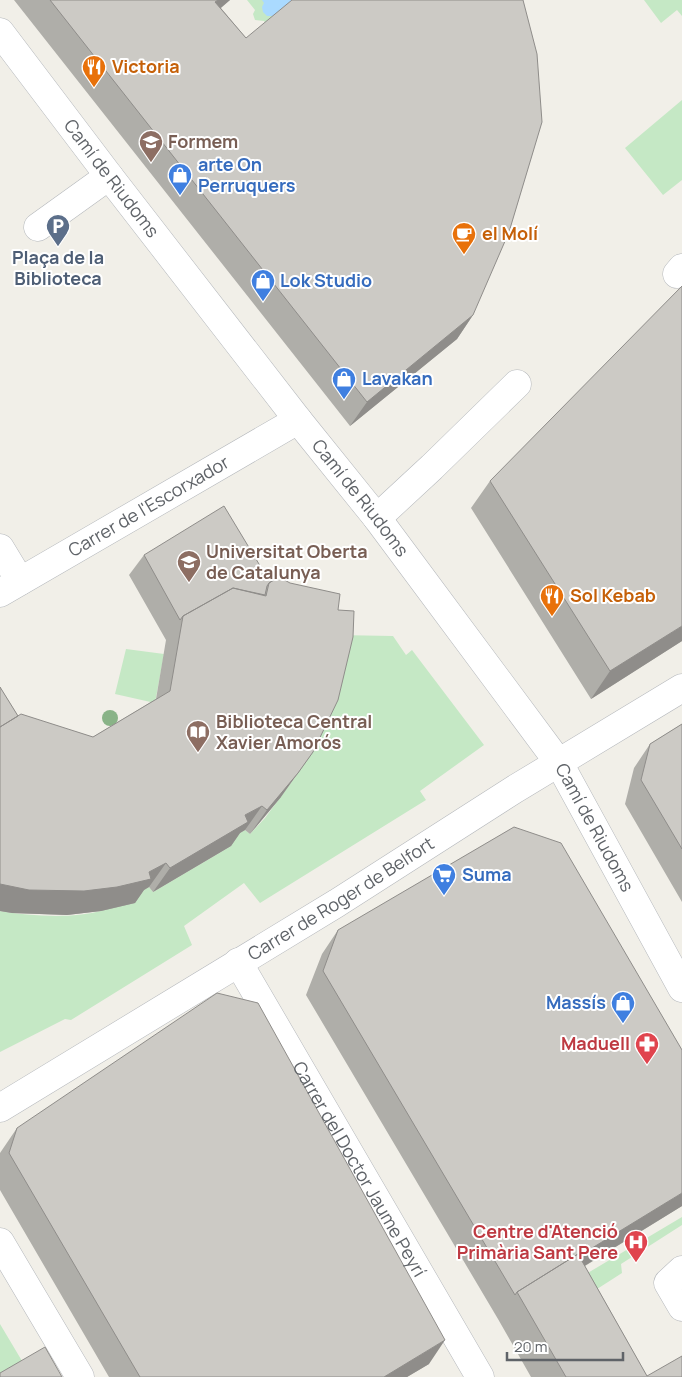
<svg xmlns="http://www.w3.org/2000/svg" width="682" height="1377" font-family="Manrope,sans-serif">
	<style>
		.green { fill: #c5e8c5 }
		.water { fill: #aadaff }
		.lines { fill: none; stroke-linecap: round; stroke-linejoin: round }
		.minor-casing { stroke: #b5b8bc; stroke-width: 29 }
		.minor { stroke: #fff; stroke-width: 28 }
		.tree { fill: #89b387 }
		.wall { fill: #afaea9 }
		.shaded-wall { fill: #8f8d8a }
		.building { fill: #cccac5; stroke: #8f8d8a }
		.labels { text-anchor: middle; stroke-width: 4; stroke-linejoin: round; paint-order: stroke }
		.food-label { font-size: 18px; font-weight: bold; fill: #c56008; stroke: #fff; text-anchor: start }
		.education-label { font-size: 18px; font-weight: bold; fill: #785e54; stroke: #fff; text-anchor: start }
		.shop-label { font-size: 18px; font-weight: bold; fill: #366cbe; stroke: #fff; text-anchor: start }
		.street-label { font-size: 18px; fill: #5f6368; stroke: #fff }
		.service-label { font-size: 18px; font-weight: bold; fill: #4e5e75; stroke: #fff }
		.health-label { font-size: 18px; font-weight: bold; fill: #be3a42; stroke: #fff; text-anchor: end }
	</style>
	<rect width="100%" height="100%" fill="#f1efe8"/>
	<path class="green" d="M247,0h57l-35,29 -5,-8 -9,-1 -2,-6 2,-4z
		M644,0h38v16l-5,-6 -16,13z
		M682,100v80l-19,15 -38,-47z
		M337,635l56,1 13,19 6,-5 72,95 -64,46 6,9 -166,103 -16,-20 -60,43 8,19 -121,75 -6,-1 -65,33v-141c29,5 72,8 100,0 17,-5 34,-16 49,-24l4,5 78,-46 -2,-7 16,-9 5,4 15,-16 31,-42 25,-52z
		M126,649l38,5 -9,49 -40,-9z
		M682,1217v8l-61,39 1,9 -28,18 -8,-17z
		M0,1324l28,47 -28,6z"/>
	<path class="water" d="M262,0h39l-27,16h-7l-4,-4 -1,-5 2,-4z"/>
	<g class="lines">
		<g class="minor-casing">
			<g id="minor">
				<path id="s1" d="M0,32l109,144 189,244 79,98 182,245 123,225"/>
				<path d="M38,227l71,-51"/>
				<path d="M677,274l5,-6"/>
				<path d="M377,518l55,-51 85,-83"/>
				<path d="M0,548l20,33"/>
				<path id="s2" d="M0,593l298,-173"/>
				<path id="s3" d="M238,962l242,415"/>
				<path id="s4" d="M0,1108l337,-205 178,-114 167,-101"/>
				<path d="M0,1242l80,135"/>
				<path d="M682,1270l-14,13 14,24"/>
			</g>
		</g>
		<use href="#minor" class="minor"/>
	</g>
	<circle class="tree" cx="110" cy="718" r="8"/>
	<path class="wall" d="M14,0h216l-9,8 25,30 227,277 -16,24 -107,87z
		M490,481l192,160 -91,58 -120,-191z
		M144,555l121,19 5,-3 11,226 -31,37 -5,-4 -5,3 -9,13 -78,46 -4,-5 -5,3 -9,13 -34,8 -34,4 -55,-2 -12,-2v-224l18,29 75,21 63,-38 10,-59 -37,-65z
		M682,724v178l-57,-98 9,-36 16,-24z
		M338,930l344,276 -97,60 62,110 35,1h-151l-33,-58 -192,-324 16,-41z
		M17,1128l412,236 -22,13h-298l-109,-187v-37z"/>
	<path class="shaded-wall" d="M218,0h12l-31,26 16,-24z
		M473,315l-16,24 -107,87 17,-24z
		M682,626v15l-91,58 19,-28z
		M313,752l-32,45 -31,37 17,-24z
		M262,806l-17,24 -5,3 -9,13 -78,46 17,-24 75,-53z
		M166,863l-17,24 -5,3 -9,13 -34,8 -34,4 -55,-2 -12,-2v-27l149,-12z
		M682,1193v13l-158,97 -6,-10z
		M445,1340l-16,24 -22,13h-23z"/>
	<path class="building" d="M50,0h168l-3,2 31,36 46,-38h231l14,54 5,68 -33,110 -36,83 -106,87z
		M682,286v340l-72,45 -120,-190z
		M224,506l41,68 5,-3 5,8 -6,4 -2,3 -2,9 -32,-7 -50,28 -3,4 -36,-65z
		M279,577l11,6 50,11 -2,16 16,1 -1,26 -15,63 -25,52 -15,21 -31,37 -5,-4 -17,9 3,7 -78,46 -4,-5 -17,9 2,7 -34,8 -33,4 -55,-1 -29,-6v-157l21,-13 72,23 77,-46 13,-75 50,-28 33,8 3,-13z
		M0,687l18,29 -18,11z
		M682,724v125l-41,-69 9,-36z
		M514,827l47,16 121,207v143l-103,63 -1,-2 -61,38 -2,3 -192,-324 15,-41z
		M217,993l41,10 187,337 -61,37h-244l-131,-224 8,-25z
		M578,1254l69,122 35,-20v21h-116l-49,-85z
		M45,1347l17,30h-62v-4z"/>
	<defs>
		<g id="restaurant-pin" transform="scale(1.25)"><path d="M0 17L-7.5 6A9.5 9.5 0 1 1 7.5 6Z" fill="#e8710a" stroke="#fff"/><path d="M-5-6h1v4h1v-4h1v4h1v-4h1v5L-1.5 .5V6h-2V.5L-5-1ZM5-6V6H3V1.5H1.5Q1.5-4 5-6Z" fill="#fff"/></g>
		<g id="university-pin" transform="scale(1.25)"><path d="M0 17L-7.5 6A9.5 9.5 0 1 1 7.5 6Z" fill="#8d6e63" stroke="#fff"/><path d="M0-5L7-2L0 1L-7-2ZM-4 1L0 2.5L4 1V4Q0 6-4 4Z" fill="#fff"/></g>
		<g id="shop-pin" transform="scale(1.25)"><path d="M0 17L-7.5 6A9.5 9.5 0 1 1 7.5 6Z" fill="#3f7fe0" stroke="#fff"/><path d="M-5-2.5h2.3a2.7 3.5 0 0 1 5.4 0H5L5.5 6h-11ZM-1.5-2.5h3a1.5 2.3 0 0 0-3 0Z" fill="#fff"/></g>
		<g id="parking-pin" transform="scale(1.25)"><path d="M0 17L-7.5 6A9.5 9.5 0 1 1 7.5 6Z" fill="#5c6f8a" stroke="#fff"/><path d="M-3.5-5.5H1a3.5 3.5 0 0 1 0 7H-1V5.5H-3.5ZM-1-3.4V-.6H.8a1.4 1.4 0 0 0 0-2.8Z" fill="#fff"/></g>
		<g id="cafe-pin" transform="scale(1.25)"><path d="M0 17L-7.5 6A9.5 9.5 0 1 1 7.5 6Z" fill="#e8710a" stroke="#fff"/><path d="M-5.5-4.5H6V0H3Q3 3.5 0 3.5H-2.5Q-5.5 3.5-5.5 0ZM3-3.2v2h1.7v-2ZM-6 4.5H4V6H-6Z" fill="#fff"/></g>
		<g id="library-pin" transform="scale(1.25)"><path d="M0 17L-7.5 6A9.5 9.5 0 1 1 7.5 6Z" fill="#8d6e63" stroke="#fff"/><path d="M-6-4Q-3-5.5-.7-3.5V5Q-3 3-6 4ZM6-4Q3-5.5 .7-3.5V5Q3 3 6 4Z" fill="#fff"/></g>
		<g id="supermarket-pin" transform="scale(1.25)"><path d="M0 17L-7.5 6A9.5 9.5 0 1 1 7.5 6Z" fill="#3f7fe0" stroke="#fff"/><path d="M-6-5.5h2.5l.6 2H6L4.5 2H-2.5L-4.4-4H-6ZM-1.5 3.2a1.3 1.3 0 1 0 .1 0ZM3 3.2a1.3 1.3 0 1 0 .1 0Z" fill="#fff"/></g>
		<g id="pharmacy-pin" transform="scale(1.25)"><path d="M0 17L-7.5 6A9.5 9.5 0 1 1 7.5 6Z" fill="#e0444e" stroke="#fff"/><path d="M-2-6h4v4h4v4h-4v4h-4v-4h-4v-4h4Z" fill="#fff"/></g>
		<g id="hospital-pin" transform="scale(1.25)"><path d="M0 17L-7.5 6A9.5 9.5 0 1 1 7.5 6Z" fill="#e0444e" stroke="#fff"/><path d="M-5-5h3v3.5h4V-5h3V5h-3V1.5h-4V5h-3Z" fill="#fff"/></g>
	</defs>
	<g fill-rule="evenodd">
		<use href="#restaurant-pin" x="94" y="67"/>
		<use href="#university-pin" x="151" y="142"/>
		<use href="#shop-pin" x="180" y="175"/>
		<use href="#parking-pin" x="58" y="226"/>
		<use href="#cafe-pin" x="464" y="234"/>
		<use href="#shop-pin" x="263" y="281"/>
		<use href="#shop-pin" x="344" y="379"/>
		<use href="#university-pin" x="189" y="562"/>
		<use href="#restaurant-pin" x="552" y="596"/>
		<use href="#library-pin" x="198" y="732"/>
		<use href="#supermarket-pin" x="444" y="875"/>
		<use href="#shop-pin" x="623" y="1003"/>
		<use href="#pharmacy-pin" x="647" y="1044"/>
		<use href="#hospital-pin" x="636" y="1242"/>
	</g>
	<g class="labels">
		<g class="food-label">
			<text x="112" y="73">Victoria</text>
			<text x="482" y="240">el Molí</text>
			<text x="570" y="602">Sol Kebab</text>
		</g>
		<g class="education-label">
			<text x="168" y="148">Formem</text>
			<text x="206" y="558">Universitat Oberta<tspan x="206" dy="21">de Catalunya</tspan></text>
			<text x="216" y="728">Biblioteca Central<tspan x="216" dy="21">Xavier Amorós</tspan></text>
		</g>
		<g class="shop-label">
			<text x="198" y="171">arte On<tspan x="198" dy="21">Perruquers</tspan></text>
			<text x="280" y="287">Lok Studio</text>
			<text x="362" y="385">Lavakan</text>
			<text x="462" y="881">Suma</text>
			<text x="606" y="1009" text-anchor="end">Massís</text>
		</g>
		<g class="street-label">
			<text dy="6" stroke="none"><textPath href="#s1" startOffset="184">Camí de Riudoms</textPath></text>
			<text dy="6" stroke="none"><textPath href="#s1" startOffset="589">Camí de Riudoms</textPath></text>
			<text dy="6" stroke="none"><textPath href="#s2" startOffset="172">Carrer de l'Escorxador</textPath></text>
			<text dy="6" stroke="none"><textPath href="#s1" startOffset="994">Camí de Riudoms</textPath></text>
			<text dy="6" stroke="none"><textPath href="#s4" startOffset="400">Carrer de Roger de Belfort</textPath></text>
			<text dy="6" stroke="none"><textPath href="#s3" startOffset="240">Carrer del Doctor Jaume Peyrí</textPath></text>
		</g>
		<g class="service-label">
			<text x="58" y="264">Plaça de la<tspan x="58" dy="21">Biblioteca</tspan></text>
		</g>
		<g class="health-label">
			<text x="630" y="1050">Maduell</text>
			<text x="618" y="1238">Centre d'Atenció<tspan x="618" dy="21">Primària Sant Pere</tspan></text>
		</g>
	</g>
	<path d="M507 1352v8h116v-8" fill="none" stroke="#5f6368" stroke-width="2.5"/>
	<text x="514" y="1352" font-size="15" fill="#5f6368" stroke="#ffffff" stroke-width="4" paint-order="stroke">20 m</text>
</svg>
